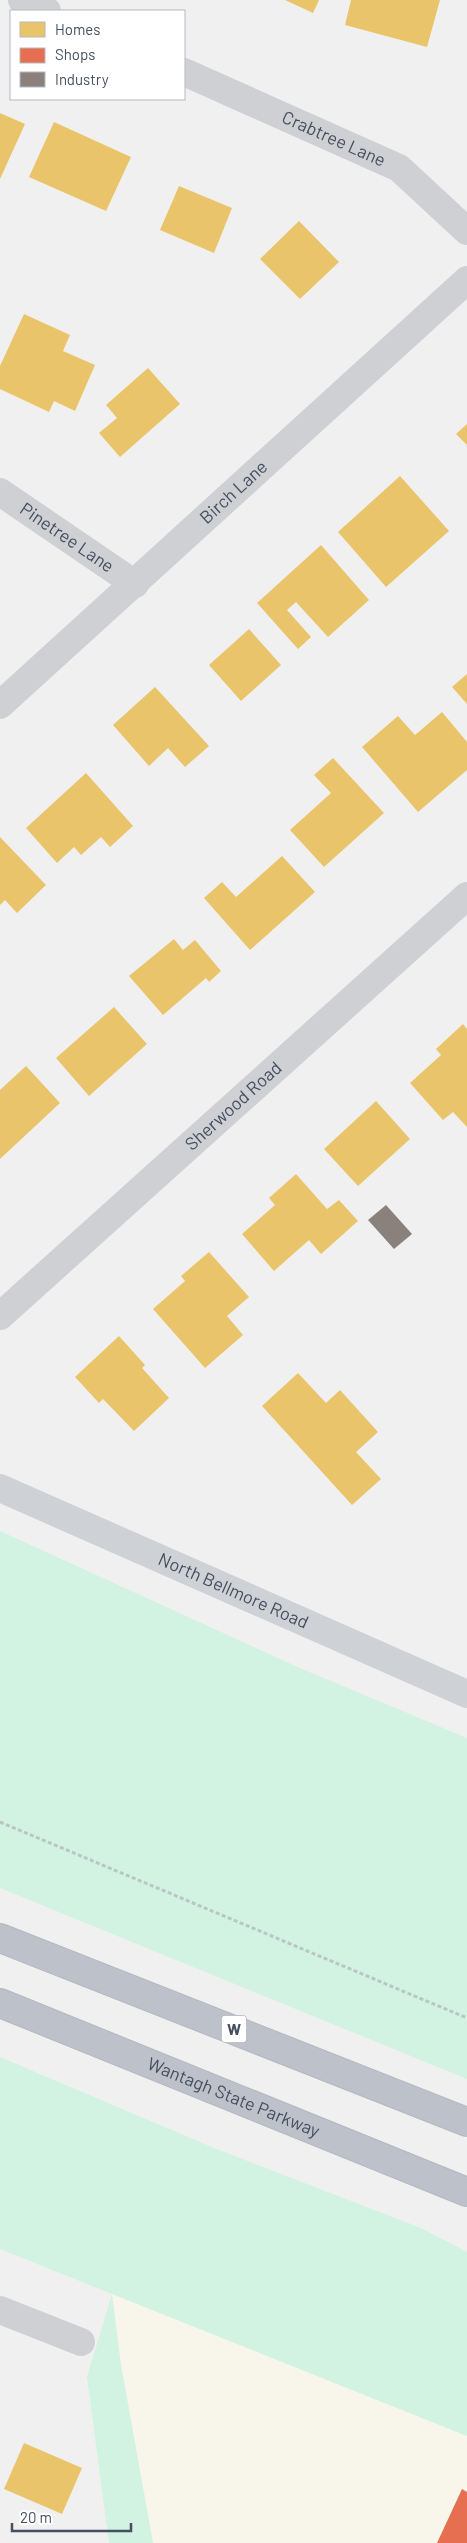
<svg xmlns="http://www.w3.org/2000/svg" width="467" height="2543" font-family="Barlow,sans-serif">
	<style>
		.commercial { fill: #f8f6eb }
		.green { fill: #d2f2e2 }
		.homes { fill: #e9c46a }
		.shops { fill: #e76f51 }
		.industry { fill: #8a817c }
		.lines { fill: none; stroke-linecap: round; stroke-linejoin: round }
		.highway-casing { stroke: #b4b8c1; stroke-width: 30 }
		.path { stroke: #b9c6c4; stroke-width: 3; stroke-dasharray: 4 2.5; stroke-linecap: butt }
		.street { stroke: #ced0d4; stroke-width: 28 }
		.secondary { stroke: #ced1d5; stroke-width: 28 }
		.highway { stroke: #bdc1c9; stroke-width: 28 }
		.labels { text-anchor: middle; stroke-width: 5; stroke-linejoin: round; paint-order: stroke }
		.shield { fill: #fff; stroke: #7d848f; stroke-width: 1 }
		.shield-label { font-size: 16px; font-weight: bold; fill: #454f5f }
		.street-label { font-size: 18px; fill: #454f5f; stroke: #fff }
	</style>
	<rect width="100%" height="100%" fill="#f1f0f0"/>
	<path class="commercial" d="M112,2294l355,142v107h-314l-32,-178z"/>
	<path class="green" d="M0,1531l302,138 165,69v341l-467,-191z
		M0,2057l214,91 207,80 46,24v184l-355,-142 9,71 32,178h-44l-22,-166 25,-83 -112,-45z"/>
	<path class="homes" d="M285,0h34l-6,13z
		M351,0h89l-13,47 -82,-22z
		M0,113l25,11 -25,55z
		M54,122l77,35 -25,54 -77,-34z
		M179,186l53,22 -18,45 -54,-23z
		M299,221l40,41 -39,37 -40,-40z
		M24,314l46,21 -7,16 32,14 -20,46 -21,-10 -5,11 -49,-23v-23z
		M148,368l32,36 -60,53 -21,-24 18,-15 -11,-13z
		M467,424v21l-11,-11z
		M400,476l49,55 -63,56 -48,-55z
		M321,545l48,55 -41,37 -32,-35 -9,8 24,27 -13,12 -41,-46z
		M249,629l32,36 -40,36 -32,-36z
		M467,674v30l-15,-17z
		M155,687l54,59 -24,21 -17,-19 -19,18 -36,-41z
		M442,712l25,30v28l-49,42 -56,-65 36,-31 17,19z
		M333,758l51,55 -60,54 -34,-37 41,-37 -17,-18z
		M86,773l47,53 -23,21 -9,-10 -20,18 -7,-8 -17,16 -31,-35z
		M0,837l46,48 -29,28 -12,-13 -5,5z
		M282,856l33,36 -65,58 -46,-52 18,-16 14,15z
		M174,939l9,11 12,-10 26,31 -12,11 -3,-4 -43,37 -34,-39z
		M114,1007l33,37 -58,52 -33,-38z
		M463,1024l4,5v98l-14,-15 -10,8 -33,-37 31,-28 -5,-6z
		M26,1066l34,37 -60,56v-69z
		M376,1101l34,38 -52,47 -34,-37z
		M296,1174l31,35 12,-9 19,21 -37,33 -12,-14 -35,31 -32,-37 33,-29 -6,-7z
		M209,1252l40,45 -22,19 16,19 -38,33 -52,-59 32,-28 -4,-5z
		M119,1336l26,29 -3,3 27,30 -35,33 -31,-32 -4,4 -24,-26z
		M298,1373l28,30 14,-13 38,42 -22,20 25,27 -29,26 -90,-99z
		M24,2443l58,25 -20,46 -58,-25z"/>
	<path class="shops" d="M462,2489l5,3v51h-30z"/>
	<path class="industry" d="M386,1205l26,29 -18,15 -26,-29z"/>
	<g class="lines">
		<g class="highway-casing">
			<g id="highway">
				<path d="M0,1938l467,184"/>
				<path id="s6" d="M0,2003l467,189"/>
			</g>
		</g>
		<path class="path" d="M0,1822l467,196"/>
		<g class="street">
			<path d="M22,0l25,11"/>
			<path id="s1" d="M184,72l215,96 68,63"/>
			<path id="s2" d="M0,492l135,92"/>
			<path id="s3" d="M0,705l467,-425"/>
			<path id="s4" d="M0,1316l467,-420"/>
			<path d="M0,2310l81,32"/>
		</g>
		<path class="secondary" id="s5" d="M0,1488l467,206"/>
		<use href="#highway" class="highway"/>
	</g>
	<g class="labels">
		<rect class="shield" x="221.5" y="2015.5" width="25" height="27" rx="4"/>
		<g class="shield-label">
			<text x="234" y="2035">W</text>
		</g>
		<g class="street-label">
			<text dy="6" stroke="none"><textPath href="#s1" startOffset="164">Crabtree Lane</textPath></text>
			<text dy="6" stroke="none"><textPath href="#s3" startOffset="316">Birch Lane</textPath></text>
			<text dy="6" stroke="none"><textPath href="#s2" startOffset="81">Pinetree Lane</textPath></text>
			<text dy="6" stroke="none"><textPath href="#s4" startOffset="314">Sherwood Road</textPath></text>
			<text dy="6" stroke="none"><textPath href="#s5" startOffset="255">North Bellmore Road</textPath></text>
			<text dy="6" stroke="none"><textPath href="#s6" startOffset="252">Wantagh State Parkway</textPath></text>
		</g>
	</g>
	<rect x="10" y="10" width="175" height="90" fill="#ffffff" stroke="#b5b9bf"/>
	<rect x="20" y="22" width="25" height="15" fill="#e9c46a" stroke="#b5b9bf"/>
	<text x="55" y="35" font-size="15" fill="#454f5f">Homes</text>
	<rect x="20" y="48" width="25" height="15" fill="#e76f51" stroke="#b5b9bf"/>
	<text x="55" y="60" font-size="15" fill="#454f5f">Shops</text>
	<rect x="20" y="72" width="25" height="15" fill="#8a817c" stroke="#b5b9bf"/>
	<text x="55" y="85" font-size="15" fill="#454f5f">Industry</text>
	<path d="M12 2523v8h119v-8" fill="none" stroke="#454f5f" stroke-width="2.5"/>
	<text x="20" y="2523" font-size="15" fill="#454f5f" stroke="#ffffff" stroke-width="4" paint-order="stroke">20 m</text>
</svg>
